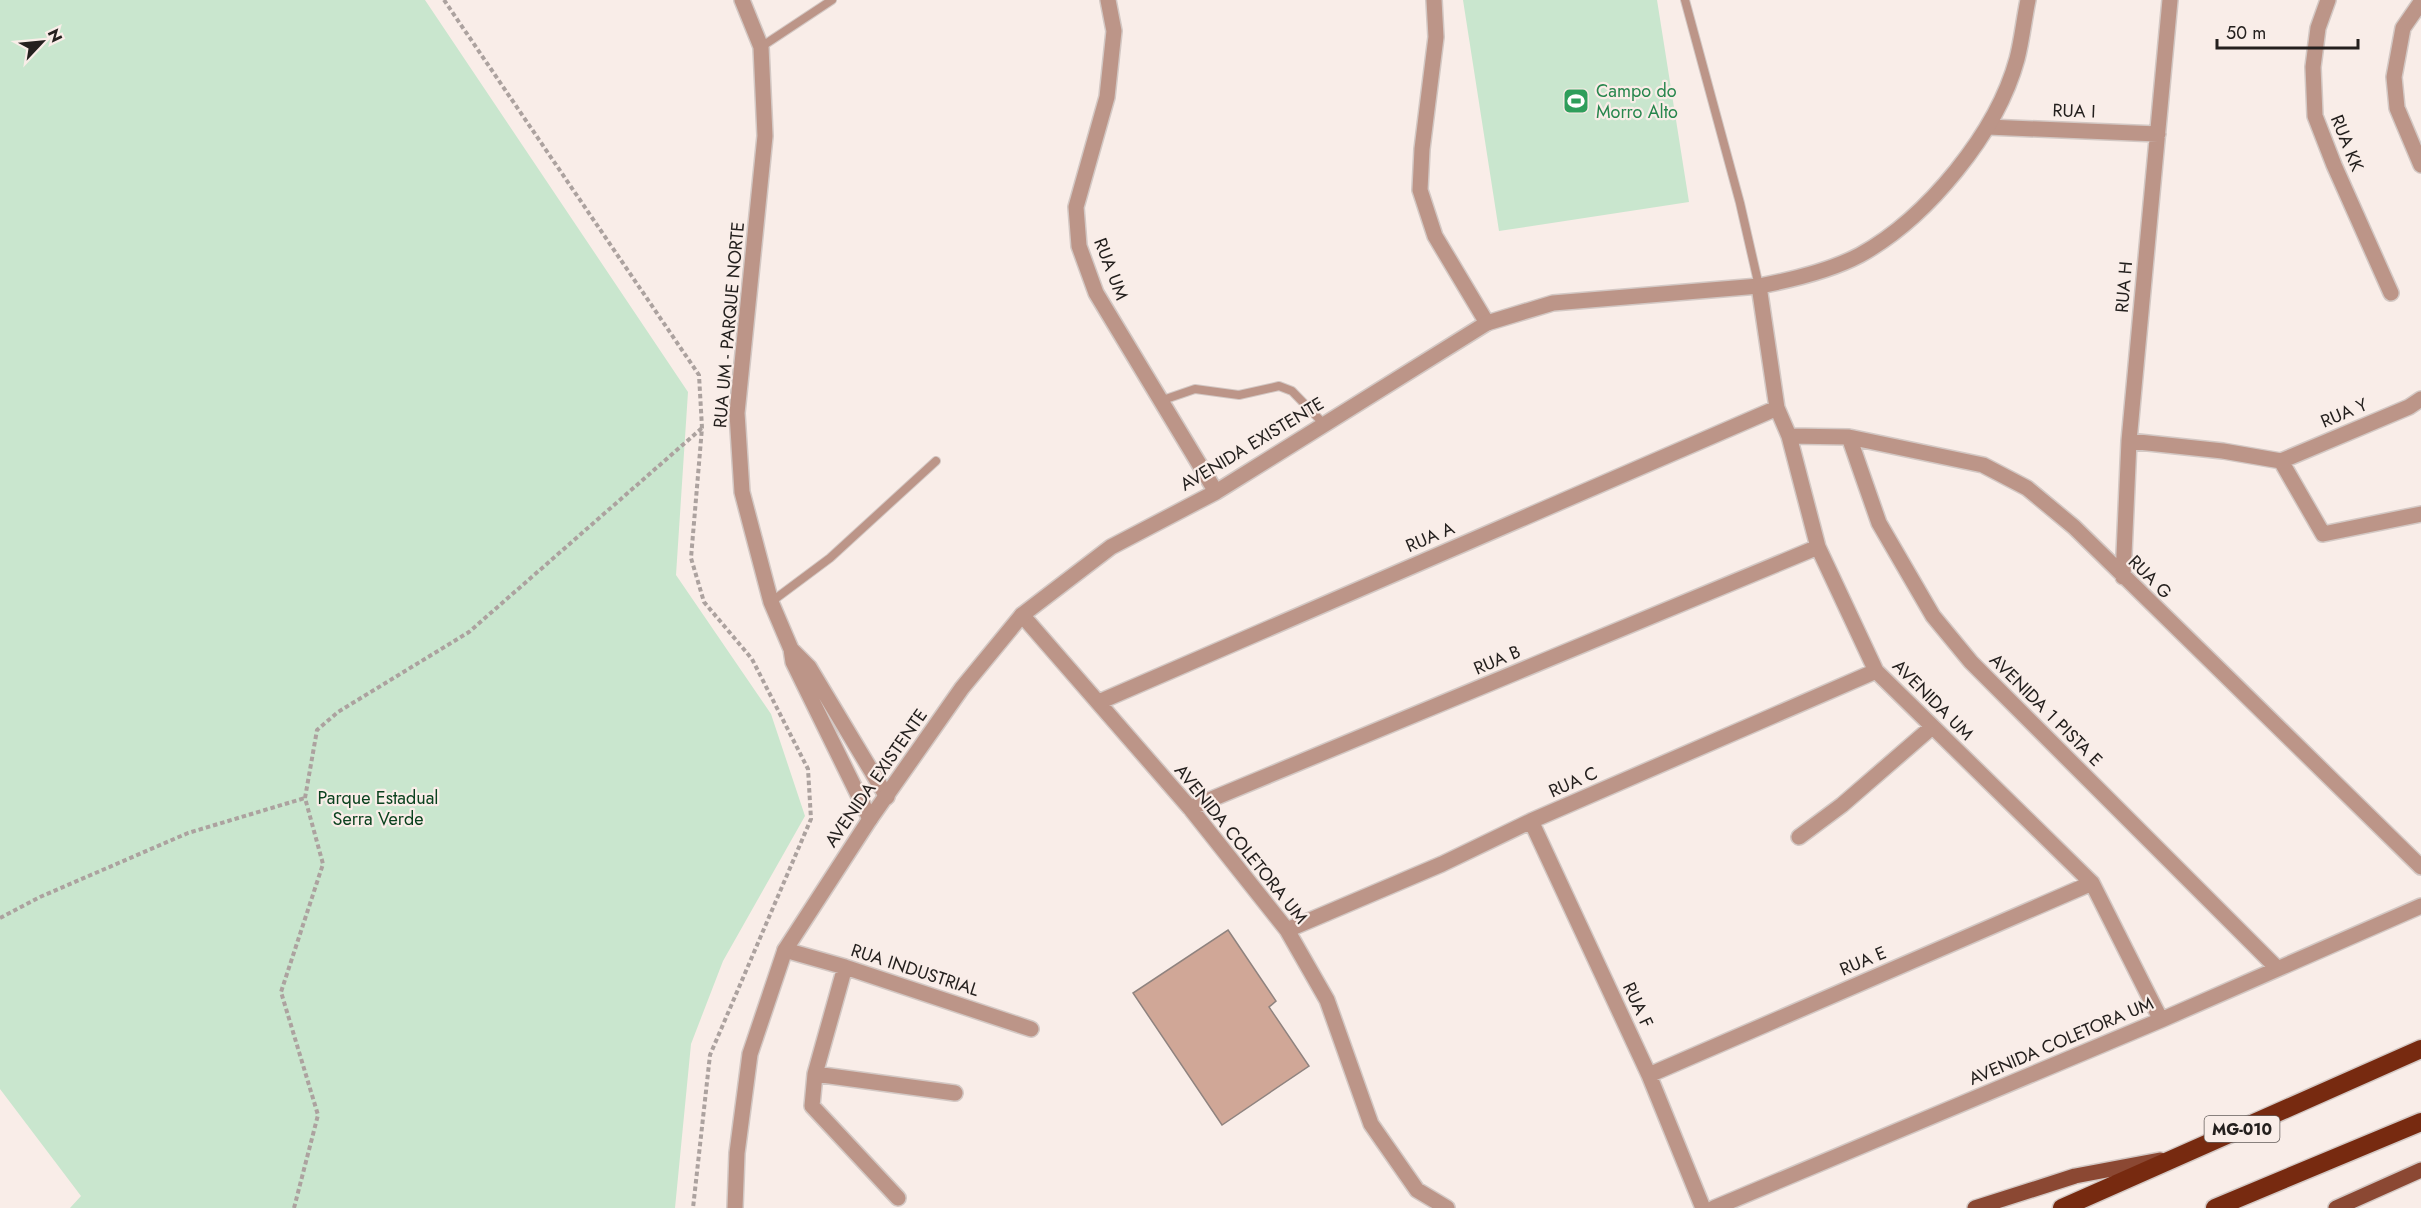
<svg xmlns="http://www.w3.org/2000/svg" width="2421" height="1208" font-family="Jost,sans-serif">
	<style>
		.green { fill: #c9e6ce }
		.building { fill: #d0a797; stroke: #8f837f; stroke-width: 1.5 }
		.lines { fill: none; stroke-linecap: round; stroke-linejoin: round }
		.service-casing { stroke: #d3c8c4; stroke-width: 10 }
		.minor-casing { stroke: #d3c8c4; stroke-width: 18 }
		.tertiary-casing { stroke: #d3c8c4; stroke-width: 18 }
		.primary-casing { stroke: #d3c8c4; stroke-width: 18 }
		.motorway-casing { stroke: #d3c8c4; stroke-width: 21 }
		.path { stroke: #aca29f; stroke-width: 4; stroke-dasharray: 4.5 3; stroke-linecap: butt }
		.service { stroke: #bc9588; stroke-width: 8 }
		.minor { stroke: #bc9588; stroke-width: 15 }
		.tertiary { stroke: #bc9588; stroke-width: 15 }
		.primary { stroke: #8b4833; stroke-width: 15 }
		.motorway { stroke: #772a10; stroke-width: 18 }
		.labels { text-anchor: middle; stroke-width: 4.5; stroke-linejoin: round; paint-order: stroke }
		.shield { fill: #f9ede8; stroke: #645e5b; stroke-width: 1.5 }
		.shield-label { font-size: 16px; font-weight: bold; fill: #24201e }
		.leisure-label { font-size: 18px; fill: #27864d; stroke: #f9ede8; text-anchor: start }
		.street-label { font-size: 18px; fill: #24201e; stroke: #f9ede8 }
		.park-label { font-size: 18px; fill: #0a421e; stroke: #f9ede8 }
	</style>
	<rect width="100%" height="100%" fill="#f9ede8"/>
	<path class="green" d="M0,0h425l263,392 -12,183 95,139 34,102 -82,145 -32,83 -16,164h-605l11,-12 -81,-107z
		M1463,0h194l32,202 -190,29z"/>
	<path class="building" d="M1228,930l48,71 -7,6 40,59 -87,59 -89,-132z"/>
	<g class="lines">
		<g class="service-casing">
			<path id="service" d="M1685,0l55,203 19,83
				M761,47l71,-47
				M1160,401l35,-12 44,6 40,-9 13,5 32,33
				M771,602l59,-44 106,-97"/>
		</g>
		<g class="minor-casing">
			<path id="minor" d="M742,0l19,47 4,89 -28,277 5,79 29,110 20,47 2,13 77,157
				M1434,0l2,37 -14,112 -2,41 15,46 52,87
				M2328,0l-10,28 -5,39 2,49 19,49 57,128
				M2421,2l-18,26 -9,49 3,31 24,57
				M1988,127l170,7
				M1759,286l18,122 12,28 29,111 58,124 216,212 69,137
				M1789,436l60,1 134,28 44,23 47,39 347,340
				M1849,437l30,86 54,93 38,46 306,306
				M2129,441l94,10 58,10 42,73 98,-20
				M2281,461l128,-54 12,-8
				M2123,577l6,-136 41,-441
				M1022,615l168,193 97,122 40,70 44,124 46,66 30,18
				M791,649l18,18 78,130
				M1099,702l678,-294
				M1190,808l628,-261
				M1531,821l118,254 54,133
				M1799,837l43,-32 90,-78
				M1287,930l155,-66 89,-43 345,-150
				M785,950l60,17 186,62
				M845,967l-30,107 -3,32 86,92
				M815,1074l140,19
				M1649,1075l443,-192
				M1714,1208l447,-188 260,-114"/>
		</g>
		<g class="tertiary-casing">
			<path id="tertiary" d="M1108,0l6,31 -7,66 -31,110 3,39 17,47 120,199
				M735,1208l2,-55 13,-99 35,-104 85,-131 92,-131 60,-73 89,-68 105,-55 271,-169 66,-20 206,-17c32,-6 73,-16 101,-31 67,-37 137,-122 157,-196 5,-19 7,-40 11,-59"/>
		</g>
		<g class="primary-casing">
			<path id="primary" d="M1975,1208l100,-32 85,-16
				M2336,1208l85,-38"/>
		</g>
		<g class="motorway-casing">
			<path id="motorway" d="M2062,1208l359,-159
				M2215,1208l206,-86"/>
		</g>
		<path class="path" d="M444,0l255,375 3,53 -11,130 13,44 48,57 56,110 3,50 -101,236 -17,153
			M0,918l40,-21 148,-64 117,-35
			M294,1208l24,-93 -37,-123 42,-128 -18,-66 12,-68 21,-18 131,-80 233,-204"/>
		<use href="#service" class="service"/>
		<use href="#minor" class="minor"/>
		<use href="#tertiary" class="tertiary"/>
		<use href="#primary" class="primary"/>
		<use href="#motorway" class="motorway"/>
	</g>
	<defs>
		<g id="stadium-square" transform="scale(1.35)"><rect x="-9" y="-9" width="18" height="18" rx="4" fill="#2e9e5b" stroke="#f9ede8"/><path d="M0-5a6.5 5 0 1 0 0 10a6.5 5 0 1 0 0-10ZM-3.5-1.8h7v3.6h-7Z" fill="#fff"/></g>
	</defs>
	<g fill-rule="evenodd">
		<use href="#stadium-square" x="1576" y="101"/>
	</g>
	<g class="labels">
		<rect class="shield" x="2204.5" y="1116" width="75" height="26" rx="4.5"/>
		<g class="shield-label">
			<text x="2242" y="1135">MG-010</text>
		</g>
		<g class="leisure-label">
			<text x="1596" y="97">Campo do<tspan x="1596" dy="21">Morro Alto</tspan></text>
		</g>
		<g class="street-label">
			<text transform="translate(2074 111) rotate(2)" y="6">RUA I</text>
			<text transform="translate(2347 143) rotate(68)" y="6">RUA KK</text>
			<text transform="translate(1111 269) rotate(69)" y="6">RUA UM</text>
			<text transform="translate(2124 287) rotate(-85)" y="6">RUA H</text>
			<text transform="translate(729 325) rotate(-85)" y="6">RUA UM - PARQUE NORTE</text>
			<text transform="translate(2344 413) rotate(-23)" y="6">RUA Y</text>
			<text transform="translate(1252 444) rotate(-31)" y="6">AVENIDA EXISTENTE</text>
			<text transform="translate(1430 537) rotate(-23)" y="6">RUA A</text>
			<text transform="translate(2150 577) rotate(45)" y="6">RUA G</text>
			<text transform="translate(1497 660) rotate(-23)" y="6">RUA B</text>
			<text transform="translate(1933 700) rotate(45)" y="6">AVENIDA UM</text>
			<text transform="translate(2046 710) rotate(45)" y="6">AVENIDA 1 PISTA E</text>
			<text transform="translate(876 778) rotate(-55)" y="6">AVENIDA EXISTENTE</text>
			<text transform="translate(1573 782) rotate(-24)" y="6">RUA C</text>
			<text transform="translate(1241 844) rotate(51)" y="6">AVENIDA COLETORA UM</text>
			<text transform="translate(1863 961) rotate(-23)" y="6">RUA E</text>
			<text transform="translate(915 970) rotate(18)" y="6">RUA INDUSTRIAL</text>
			<text transform="translate(1638 1005) rotate(65)" y="6">RUA F</text>
			<text transform="translate(2061 1041) rotate(-23)" y="6">AVENIDA COLETORA UM</text>
		</g>
		<g class="park-label">
			<text x="378" y="804">Parque Estadual<tspan x="378" dy="21">Serra Verde</tspan></text>
		</g>
	</g>
	<g transform="translate(42 42) rotate(64)" stroke="#f9ede8" stroke-width="4.5" paint-order="stroke">
	<path d="M0-4.5L10 22L0 15L-10 22Z" fill="#24201e"/>
	<text y="-9" font-size="16" font-weight="bold" text-anchor="middle" fill="#24201e">N</text>
	</g>
	<path d="M2217 39v9h141v-9" fill="none" stroke="#24201e" stroke-width="3"/>
	<text x="2226" y="39" font-size="18" fill="#24201e" stroke="#f9ede8" stroke-width="4.5" paint-order="stroke">50 m</text>
</svg>
